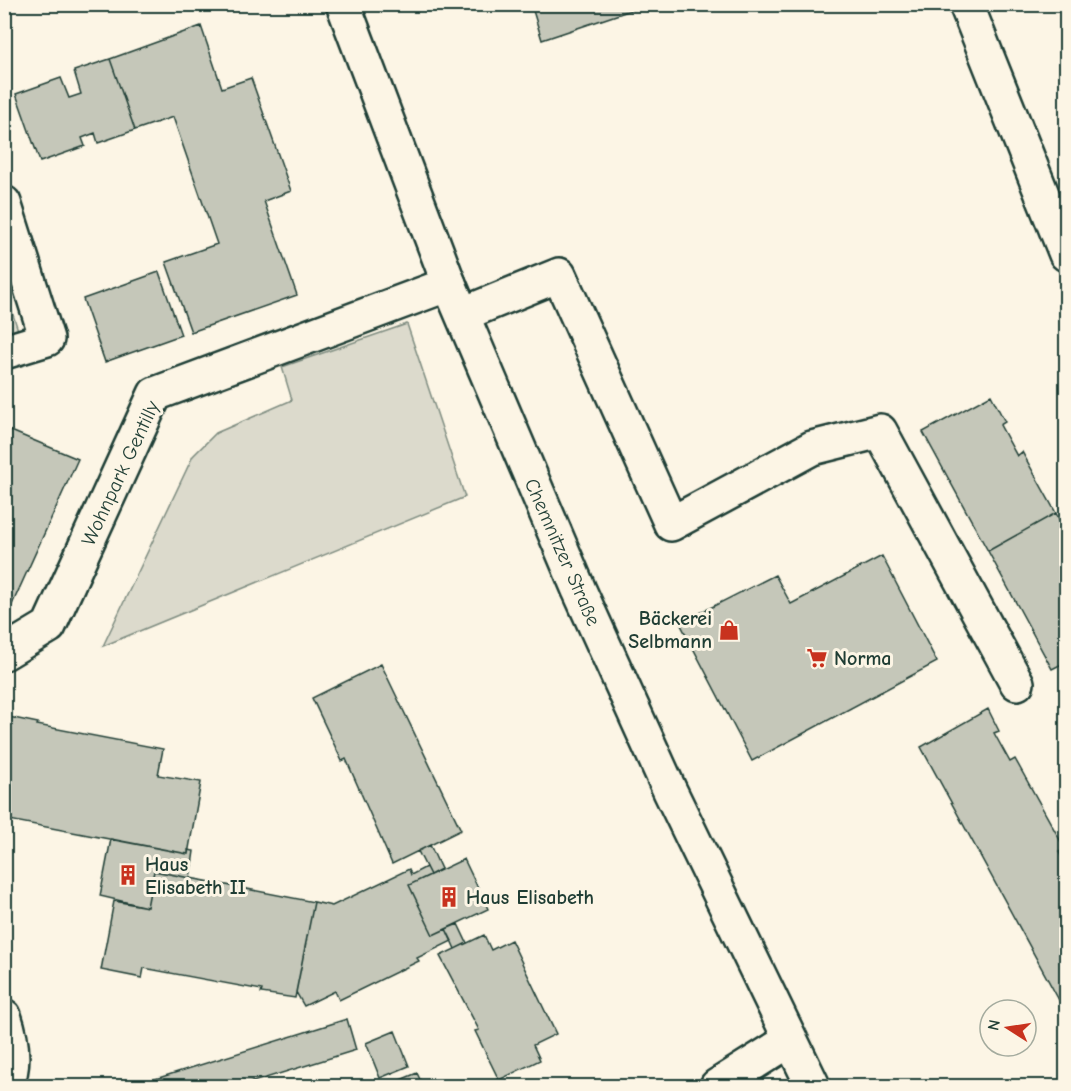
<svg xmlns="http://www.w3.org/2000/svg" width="1071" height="1091" font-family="'Comic Neue',sans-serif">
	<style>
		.green { fill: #dcdacc; stroke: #7e8c80; stroke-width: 1.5 }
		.building { fill: #c5c7b9; stroke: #1f3d34; stroke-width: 1.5 }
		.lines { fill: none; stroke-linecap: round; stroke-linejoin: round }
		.minor-casing { stroke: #1f3d34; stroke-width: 38 }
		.major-casing { stroke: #1f3d34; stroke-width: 38 }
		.minor { stroke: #fcf5e5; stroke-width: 33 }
		.major { stroke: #fcf5e5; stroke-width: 33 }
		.labels { text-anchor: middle; stroke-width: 6; stroke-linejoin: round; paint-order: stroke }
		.street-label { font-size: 20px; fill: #1f3d34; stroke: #fcf5e5 }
		.poi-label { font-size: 20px; font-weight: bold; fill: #1f3d34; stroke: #fcf5e5; text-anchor: start }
	</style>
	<rect width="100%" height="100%" fill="#fcf5e5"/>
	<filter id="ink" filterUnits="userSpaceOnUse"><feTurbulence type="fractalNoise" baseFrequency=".0167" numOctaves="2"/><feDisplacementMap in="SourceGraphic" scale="12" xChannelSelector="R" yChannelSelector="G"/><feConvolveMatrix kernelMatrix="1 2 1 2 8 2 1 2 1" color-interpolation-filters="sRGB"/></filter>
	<g filter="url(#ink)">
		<path class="green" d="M4,287l15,46 -15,5z
			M407,324l58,173 -362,149 90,-190 23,-23 76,-33 -10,-33z"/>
		<path class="building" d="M531,4h118l-107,36z
			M201,26l21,62 29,-10 40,113 -27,10 33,94 -106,37 -25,-70 51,-18 -44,-127 -38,13 -25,-71z
			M110,59l25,71 -37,13 -3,-10 -13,5 3,8 -45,16 -24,-68 45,-16 8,20 12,-4 -7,-23z
			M159,272l22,63 -76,27 -22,-63z
			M991,395l14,27 -5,3 17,31 5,-4 34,61 -68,38 -65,-119z
			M4,428l74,31 -72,159h-2z
			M1056,513l10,20v129l-14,7 -64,-118z
			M882,556l55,106 -185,99 -72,-138 95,-48 16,29z
			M381,664l80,166 -69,34 -46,-105 -4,2 -30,-63z
			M988,709l11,22 -5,2 16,29 5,-3 50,90 -6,3 7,13v148l-145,-266z
			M4,716l34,7 -1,2 126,24 -5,26 43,7 -13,72 -184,-35z
			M111,839l77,15v-4l6,1 -4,27 -36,-7 -7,36 -47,-11z
			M430,845l11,24 -11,6 -12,-24z
			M464,859l24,50 -55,26 -24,-50z
			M426,867l4,8 -21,10 24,50 13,-6 6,12 -35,17 2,3 -80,39 -4,-9 -31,15 -8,-14 18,-90 18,4 77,-37 2,6z
			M154,871l160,31 -19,96 -34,-5 1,-3 -118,-22 -2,10 -41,-8 13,-69 33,6z
			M458,924l9,19 -12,6 -9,-20z
			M484,935l7,15 20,-10 45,94 -23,11 7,15 -41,20 -24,-49 4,-1 -39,-74z
			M347,1019l9,31 -116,36h-107z
			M395,1031l14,35 -29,12 -14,-35z
			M417,1073l6,13h-37z"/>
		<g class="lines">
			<g class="minor-casing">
				<path id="minor" d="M966,4l100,250
					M4,203l43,136 -43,13
					M463,314l96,-39 112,249 141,-76 68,-17 137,252
					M4,653l45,-27 106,-232 294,-110
					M4,1016c8,23 12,48 2,70
					M717,1086l73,-46"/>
			</g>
			<g class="major-casing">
				<path id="major" d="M343,4l106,280 130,306 91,201 143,295"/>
			</g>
			<use href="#minor" class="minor"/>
			<use href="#major" class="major"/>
		</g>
	</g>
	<defs>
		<g id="shop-bare" transform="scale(1.62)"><path d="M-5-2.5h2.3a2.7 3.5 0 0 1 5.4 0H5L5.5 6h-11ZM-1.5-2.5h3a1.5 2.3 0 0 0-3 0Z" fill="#c8321e" stroke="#fcf5e5" stroke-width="2.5" paint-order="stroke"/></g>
		<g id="supermarket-bare" transform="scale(1.62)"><path d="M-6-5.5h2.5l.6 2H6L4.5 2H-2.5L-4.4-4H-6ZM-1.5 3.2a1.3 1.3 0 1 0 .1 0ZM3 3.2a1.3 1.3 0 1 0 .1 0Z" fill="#c8321e" stroke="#fcf5e5" stroke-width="2.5" paint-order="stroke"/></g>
		<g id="building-bare" transform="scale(1.62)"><path d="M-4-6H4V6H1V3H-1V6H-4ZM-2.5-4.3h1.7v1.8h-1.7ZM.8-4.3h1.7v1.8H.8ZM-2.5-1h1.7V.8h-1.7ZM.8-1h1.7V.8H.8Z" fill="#c8321e" stroke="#fcf5e5" stroke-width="2.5" paint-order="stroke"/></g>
	</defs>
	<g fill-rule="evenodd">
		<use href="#shop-bare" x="729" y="630"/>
		<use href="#supermarket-bare" x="817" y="658"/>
		<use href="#building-bare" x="128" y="875"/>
		<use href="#building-bare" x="449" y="897"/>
	</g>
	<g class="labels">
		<g class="street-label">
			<text transform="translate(120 473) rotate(-65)" y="7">Wohnpark Gentilly</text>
			<text transform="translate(563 552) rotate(66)" y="7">Chemnitzer Straße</text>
		</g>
		<g class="poi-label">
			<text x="712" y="625" text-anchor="end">Bäckerei<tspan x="712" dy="23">Selbmann</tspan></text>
			<text x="834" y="665">Norma</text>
			<text x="145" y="871">Haus<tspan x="145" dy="23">Elisabeth II</tspan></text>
			<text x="466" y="904">Haus Elisabeth</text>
		</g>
	</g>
	<rect width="1071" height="1091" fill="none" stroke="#fcf5e5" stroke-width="24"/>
	<rect x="12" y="12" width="1047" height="1067" fill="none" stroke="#1f3d34" stroke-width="2" filter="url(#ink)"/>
	<g transform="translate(1008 1028) rotate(282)"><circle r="28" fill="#fcf5e5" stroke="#a4ab9e" stroke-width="1.5"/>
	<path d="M0-4.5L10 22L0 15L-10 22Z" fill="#c8321e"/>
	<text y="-9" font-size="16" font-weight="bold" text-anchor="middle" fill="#1f3d34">N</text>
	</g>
</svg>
